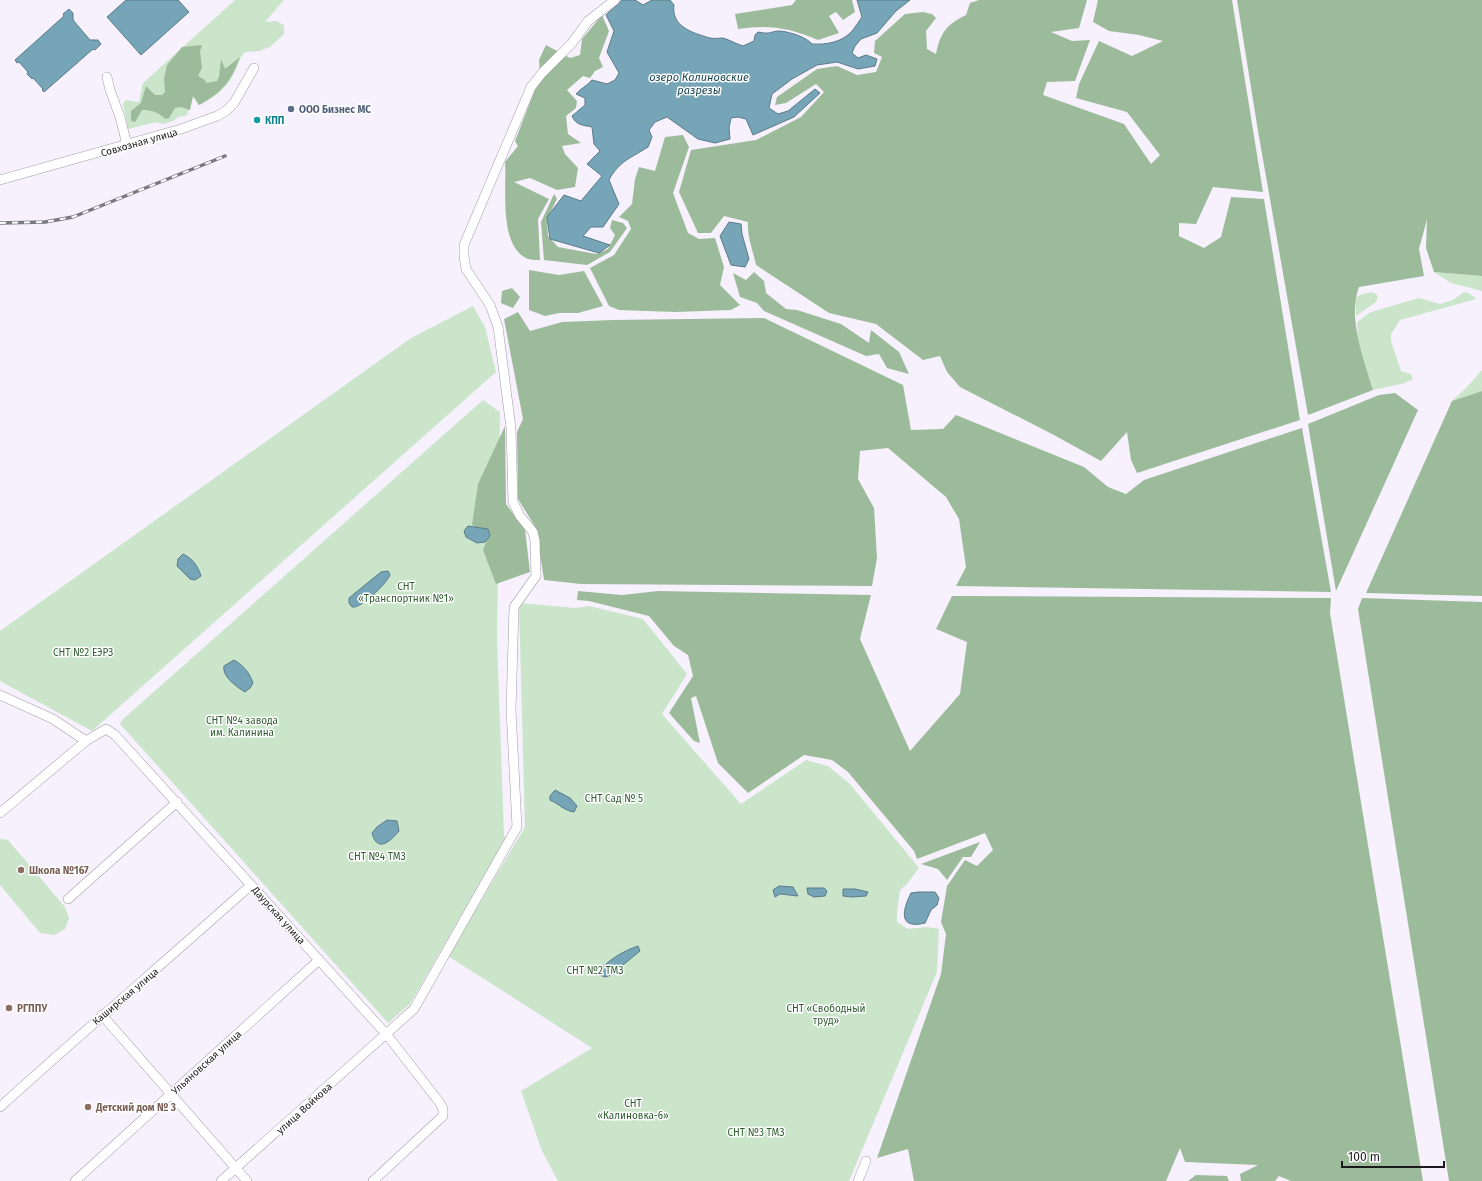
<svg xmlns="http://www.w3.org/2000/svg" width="1482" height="1181" font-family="'Fira Sans',sans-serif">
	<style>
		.green { fill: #cae5c9 }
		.forest { fill: #9cbb9a }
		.water { fill: #76a5b7; stroke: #5b7b89 }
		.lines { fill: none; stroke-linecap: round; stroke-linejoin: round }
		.minor-casing { stroke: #a39da9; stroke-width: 10 }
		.minor { stroke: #fff; stroke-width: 9 }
		.rail-casing { stroke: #7c7880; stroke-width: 3.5 }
		.rail { stroke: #fff; stroke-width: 2; stroke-dasharray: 6; stroke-linecap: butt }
		.service-dot { fill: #5c6f8a; stroke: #fff; stroke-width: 1.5 }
		.culture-dot { fill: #0f9aa8; stroke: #fff; stroke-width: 1.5 }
		.education-dot { fill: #8d6e63; stroke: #fff; stroke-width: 1.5 }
		.labels { text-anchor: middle; stroke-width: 3; stroke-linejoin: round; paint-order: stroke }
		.service-label { font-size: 10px; font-weight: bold; fill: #4e5e75; stroke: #fff; text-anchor: start }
		.culture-label { font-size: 10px; font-weight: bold; fill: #0d838f; stroke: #fff; text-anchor: start }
		.street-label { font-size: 10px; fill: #1b191d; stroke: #fff }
		.park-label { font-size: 10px; fill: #305c30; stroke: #fff }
		.education-label { font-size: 10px; font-weight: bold; fill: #785e54; stroke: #fff; text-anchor: start }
		.water-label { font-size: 11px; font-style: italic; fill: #1a4452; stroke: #fff }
	</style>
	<rect width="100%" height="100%" fill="#f7f0fd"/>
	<path class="green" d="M235,0h49l-19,22 11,-1 8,4v9l-14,13 -11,4 -14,1c-7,7 -8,17 -13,25 -7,13 -20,21 -33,28l-6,-9 -6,19 -9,2 -5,4 -10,3 -7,-2 -28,7 -5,-25 3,-4 13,2 4,-19z
		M1434,272l48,4v15l-31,-8z
		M1373,292l5,4 -2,6 -20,14 -1,-18 7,-4z
		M1464,292l6,2 6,5 -76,21 -9,14v7l10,30 10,3 2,5 -8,4 -32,7 -15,-47 -1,-21 14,-10 48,-14 21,6 13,-4z
		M473,306l12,21 11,45 -404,359 -92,-50v-50l411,-293z
		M1482,370v21l-30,10 15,-14z
		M483,400l17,12 -3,227 7,197 2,2 -96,166 -22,19 -268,-299 2,-4z
		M519,603l56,5 14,-2 54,13 44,55 -25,40 79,90 65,-44 22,6 22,18 69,84 -12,16 -7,6 -3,22v10l11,7 19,-2 12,2 -2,43 -88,209h-291l-16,-30 -21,-60 71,-43 -144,-92 77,-129z
		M0,839l8,1 57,67 4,11 -4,11 -11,6 -14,-2 -40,-48z"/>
	<path class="forest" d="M796,0h56l3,12 -12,8 -7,-8 -7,4 10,17 -21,7c-27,-12 -50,-16 -80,-11l-3,-15 57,-9z
		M979,0h108l-8,28 -28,4 21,9 18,-1 -15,41 -28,1 -4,13 81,29 27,40 9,-9 -33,-43 -51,-14 3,-14 20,-43 33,15 31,-15 -24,-6 -30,-4 -16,-9 5,-22h134l31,192 -50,-5 -17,37 -17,-1v13l25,12 17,-11 10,-40 33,2 36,221 -163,53 -6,-13 -4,-28 -26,29 -49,-27 -92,-47 -13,-15 -7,-16 -17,4 -47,-36 -47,-11 -73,-48c-3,-15 -9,-28 -8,-43l-24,-6 -13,17h-13l-19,-41 12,-42 65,-10 45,-23 23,-25 -8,-8 -30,19 -11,2 2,-8 40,-28 20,-3 20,9 19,-3 6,-15 -8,-4 1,-12 30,-27 18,-2 9,2 4,4 -10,13 1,18 9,5c4,-21 11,-30 30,-39l4,-12z
		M1237,0h245v276l-48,-4 -8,-24 1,-29 -8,30 5,27 -65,11c-12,30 5,73 14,103l-65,25 -50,-284z
		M602,15l7,16 -10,27 4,9 -8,4 -5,7 -7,-2 -16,14 10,11 -1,7 -10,8 2,18 13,9 -19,3 3,8 13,14 -3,19 -18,3 -27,-12 -16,4 35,17 -11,20 2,41c-3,0 -9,0 -12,-1 -30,-12 -21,-71 -23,-97l13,-16 -3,-5 25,-64 -1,-17 7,-15 24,13 10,-3 2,-16z
		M202,45l-2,6 2,17 -4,8 7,4 1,3 11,-2 2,-4 2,-18 4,10 15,-12c-8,23 -19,37 -41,48l-6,-9 -3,14 -9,-3 -6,1 -6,10 -4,1c-7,-7 -13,-9 -23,-9l-7,12 -4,-1v-10l10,-8 5,-17 9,9h7l3,-3 -1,-13 3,-14 15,-18z
		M683,135l6,12 -16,46 15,40 11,6 16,-1 9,29 -4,18 20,20 -9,5 -56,2 -56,-2 -10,-4 -19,-38 24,-13 17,-26 -3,-8 -9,-4 13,-13 3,-25 4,-12 16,4 10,-34z
		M554,194l3,5 -10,20 1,17 10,11 38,7 12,-5 7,-14 -5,-7 2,-8 11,3 4,5 -17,24 -23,13 -43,-5 -3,-38z
		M529,270l30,5 25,-4 19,35 -25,7h-19l-14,3 -16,-6z
		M754,272l10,9 2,12 20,16 11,1 44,14 28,19 2,-13 28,22 10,22 -22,-6 -8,-14 -13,2 -102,-45 -7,-8 -17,-6 -7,-24 13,7z
		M512,288l8,9 -7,11 -12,-5 1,-12z
		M518,312l12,19 32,-9 51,-2 151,-2 139,67 8,45 32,-1 13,-14 128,52 24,20 18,7 18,-14 158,-52 29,164 -375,-6 10,-19 -7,-48 -13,-22 -58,-49 -28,3 -2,28 16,29 3,50 -5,28 -291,-2 -37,-4 -8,-52 -18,-29 -1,-67 6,-13 -19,-100z
		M1482,391v205l-116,-3 86,-192z
		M1395,393l23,17 -82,181 -28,-167 71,-29z
		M505,426l1,78 19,26 5,42 -34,12 -13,-34 6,-15 -17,-10 6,-41z
		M578,591l44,4 36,-4 213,4 -11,44 50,112 50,-57 7,-52 -31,-13 16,-33 379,2 -1,15 93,568h-132l-12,-5 -4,5h-34l-1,-7 18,-9 -73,-3 -5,-14 -14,33h-252l-6,-32 -31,9 64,-184 5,-40 -5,-12 6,-36 18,-26 12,6 16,-16 -8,-17 -68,26 -3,-8 -66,-79 -16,-12 -28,-5 -56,38 -30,-30 -22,-67 -5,2 9,45 -6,-2 -25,-28 24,-37 -5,-21 -14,-9 -25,-30 -60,-15 -12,-1z
		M1362,598l120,4v579h-33l-91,-572z
		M980,842l-9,15h-8l-16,23 -9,-11 -17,-5z
		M1196,1175l31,1 2,5h-41z"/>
	<path class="water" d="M126,0h52l11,12 -48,43 -34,-38z
		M622,0h13l8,5 9,-5h18l4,5c-3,22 19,28 36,33 4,1 9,0 13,0 7,2 13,6 20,8l11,-5 1,-6 3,-3c14,3 12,-1 22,-1 10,1 26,6 32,13 15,1 31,-2 41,-14 3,-4 6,-9 9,-13l-5,-17h53l-14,11 -19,22 -16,6 -6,7 -3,7 6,5 8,-3 11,4 -2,7 -17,3 -21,-7 -20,3 -25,14 -20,15 -3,14 9,6 10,-3 27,-22 5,4 -26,24 -41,18 -7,-16 -8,-2 -7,1 -2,10 1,11 -15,4 -17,-4 -31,-22 -12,5 -6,8 3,7 -4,10c-17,11 -29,14 -39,33l10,24 -16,23h-12l-8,9 27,9 -11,8 -49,-14 -3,-22 17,-22 17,6 21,-25 -15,-12 13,-13 -6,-7 -2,-17c-10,-2 -16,-2 -20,-11l13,-11v-7l-9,-4c5,-6 11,-8 16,-14l15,4 8,-4 4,-7 -12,-21 7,-21 -8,-16z
		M69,9l4,4v7l17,20h8l3,4 -6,6 -2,-1 -49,43 -2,-2 1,-1 -10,-11 -1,1 -5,-5 1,-2 -9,-10 -2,1 -2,-3 49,-44 -1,-2z
		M729,222l12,2 1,10 7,25 -4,8 -14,-2 -11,-29z
		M468,526l20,3 2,7 -5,6 -8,1 -11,-6 -2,-6z
		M183,554c9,4 15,12 18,22l-6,4 -5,-1 -13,-13 1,-7z
		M388,571l2,4c-4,9 -29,34 -38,32l-3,-4v-5l32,-26z
		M234,660c10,6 15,12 19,23l-3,5 -5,4c-8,-5 -23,-15 -21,-26z
		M555,790l15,8 7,8 -3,6c-9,-1 -15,-8 -24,-12v-4z
		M387,820l10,1 2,10c-9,11 -22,22 -27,2l5,-6z
		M779,886l14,1 5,9 -18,-2 -5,3 -2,-7z
		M807,888h17l3,3 -2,5 -11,1 -6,-3z
		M843,889h12l13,3 -2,4 -14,1 -9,-1z
		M918,892h17l4,6 -2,7 -6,5 -6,13c-28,7 -22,-14 -14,-30z
		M638,946l2,5 -17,14 -5,8 -13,4 -8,-3c9,-13 26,-23 41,-28z"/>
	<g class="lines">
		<g class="minor-casing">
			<path id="minor" d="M107,77l3,13 10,27 7,28
				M0,180l181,-51 36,-13 9,-5 8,-8 20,-35
				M0,695l53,24 33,22
				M0,813l86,-72 20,-12 9,6 272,300 53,68 3,6v7l-70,65
				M68,899l109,-97
				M102,1015l145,166
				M0,1107c83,-75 168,-148 251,-222
				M75,1181l244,-221
				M221,1181l193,-172 103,-182 -6,-117 3,-103 22,-31 -1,-35 -2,-9 -13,-16 -7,-14 -2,-74 -13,-101 -8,-22 -24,-36 -2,-13v-11l67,-158 11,-14 30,-30 16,-22 27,-21
				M858,1181l8,-20"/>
		</g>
		<use href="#minor" class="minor"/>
		<g class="rail-casing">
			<path id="rail" d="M0,223l45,-1 28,-5 152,-61"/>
		</g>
		<use href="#rail" class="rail"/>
	</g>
	<circle class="service-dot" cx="291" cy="109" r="4"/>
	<circle class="culture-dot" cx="257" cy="120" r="4"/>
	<g class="education-dot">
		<circle cx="21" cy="870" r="4"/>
		<circle cx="9" cy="1008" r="4"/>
		<circle cx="88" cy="1107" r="4"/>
	</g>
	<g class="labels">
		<g class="service-label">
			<text x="299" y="113">ООО Бизнес МС</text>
		</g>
		<g class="culture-label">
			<text x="265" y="124">КПП</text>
		</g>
		<g class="street-label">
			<text transform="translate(139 142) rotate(-16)" y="4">Совхозная улица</text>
			<text transform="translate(279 915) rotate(48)" y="4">Даурская улица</text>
			<text transform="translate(125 996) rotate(-40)" y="4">Каширская улица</text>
			<text transform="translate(206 1062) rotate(-42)" y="4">Ульяновская улица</text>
			<text transform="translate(304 1108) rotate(-42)" y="4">улица Войкова</text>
		</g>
		<g class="park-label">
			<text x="406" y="590">СНТ<tspan x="406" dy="12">«Транспортник №1»</tspan></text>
			<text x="83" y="656">СНТ №2 ЕЭРЗ</text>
			<text x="242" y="724">СНТ №4 завода<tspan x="242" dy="12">им. Калинина</tspan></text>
			<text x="614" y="802">СНТ Сад № 5</text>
			<text x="377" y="860">СНТ №4 ТМЗ</text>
			<text x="595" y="974">СНТ №2 ТМЗ</text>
			<text x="826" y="1012">СНТ «Свободный<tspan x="826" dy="12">труд»</tspan></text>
			<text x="633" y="1107">СНТ<tspan x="633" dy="12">«Калиновка-6»</tspan></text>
			<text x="756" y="1136">СНТ №3 ТМЗ</text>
		</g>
		<g class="education-label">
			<text x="29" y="874">Школа №167</text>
			<text x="17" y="1012">РГППУ</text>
			<text x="96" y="1111">Детский дом № 3</text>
		</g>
		<g class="water-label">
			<text x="699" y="81">озеро Калиновские<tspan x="699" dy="13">разрезы</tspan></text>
		</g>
	</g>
	<path d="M1342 1161v6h102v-6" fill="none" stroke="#1b191d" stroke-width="2"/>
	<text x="1348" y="1161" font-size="12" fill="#1b191d" stroke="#ffffff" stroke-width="3" paint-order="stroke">100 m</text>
</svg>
